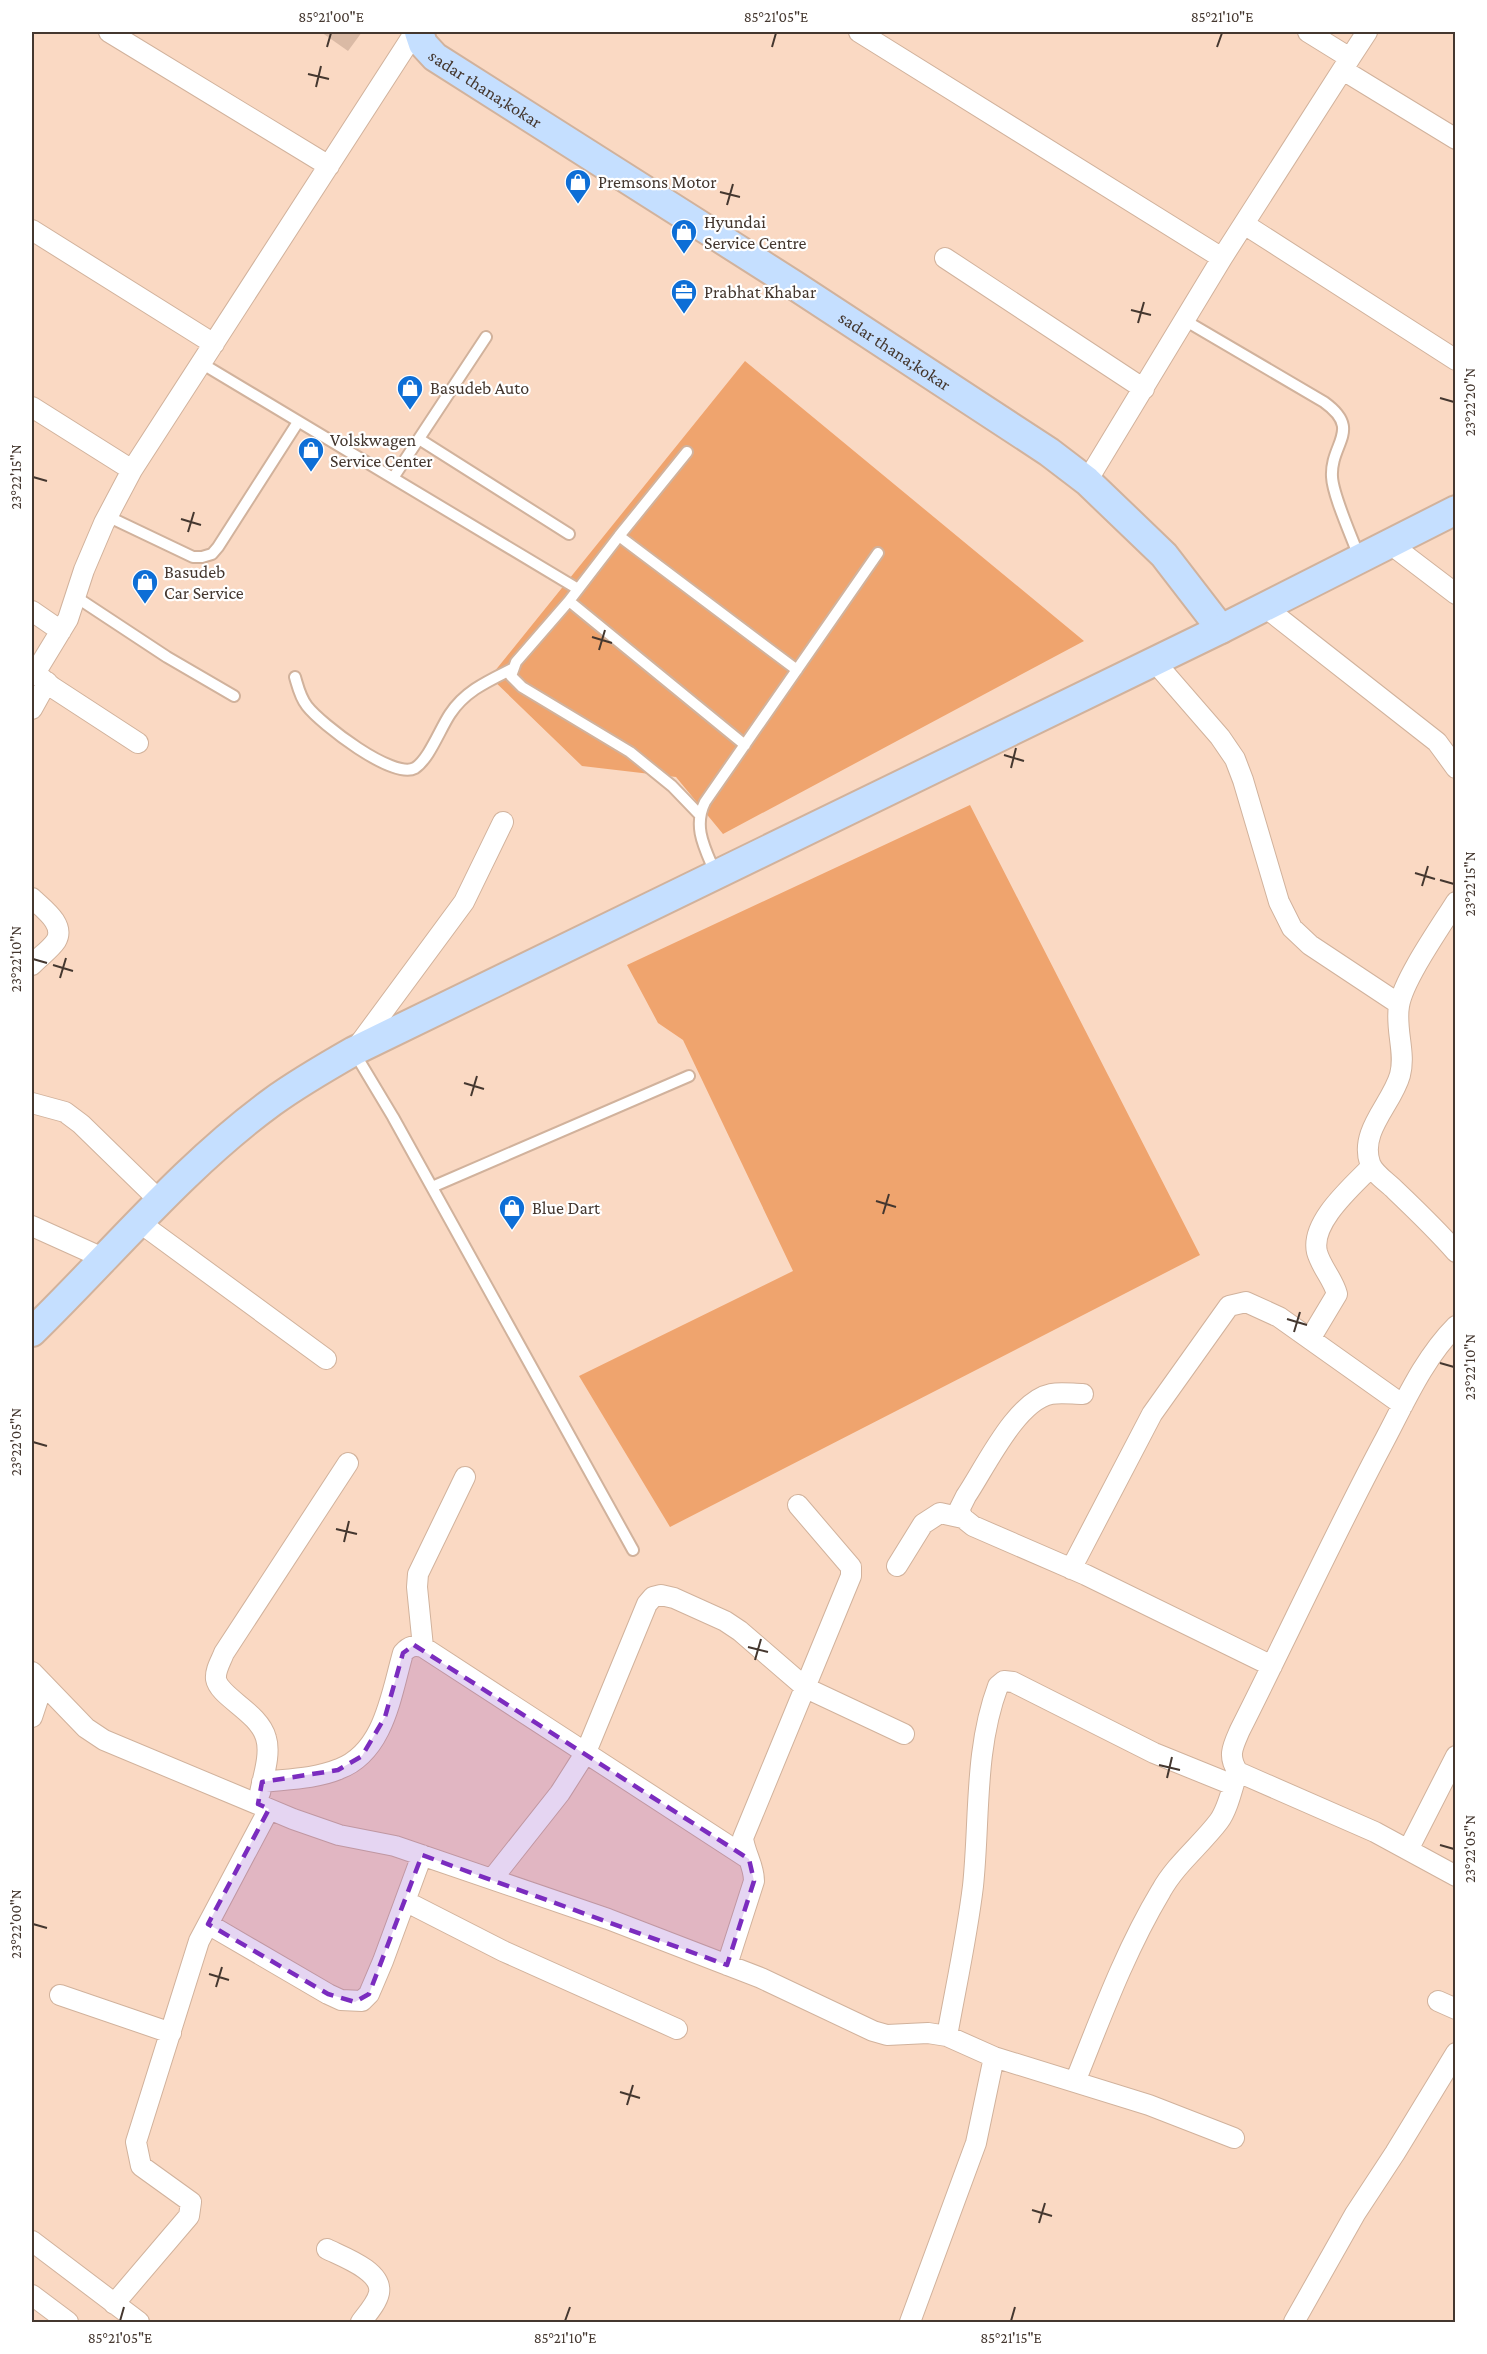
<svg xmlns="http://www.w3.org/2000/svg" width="1487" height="2354" font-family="'Crimson Pro',serif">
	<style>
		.green { fill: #efa46e }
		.building { fill: #dabaa5 }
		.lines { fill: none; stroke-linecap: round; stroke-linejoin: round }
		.lane-casing { stroke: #d1b29c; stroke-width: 14 }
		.street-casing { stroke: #d1b29c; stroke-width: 22 }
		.secondary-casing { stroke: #d1b29c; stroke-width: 32 }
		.lane { stroke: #fff; stroke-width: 10 }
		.street { stroke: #fff; stroke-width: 20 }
		.secondary { stroke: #c5dfff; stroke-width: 28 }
		.marked { fill: #7b2cbf; fill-opacity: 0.2; stroke: #7b2cbf; stroke-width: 4.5; stroke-dasharray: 12 8; stroke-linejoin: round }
		.ticks { fill: none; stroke: #44372f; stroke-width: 2 }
		.labels { text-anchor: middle; stroke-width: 4.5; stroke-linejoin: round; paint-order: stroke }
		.street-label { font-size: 18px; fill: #44372f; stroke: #fff }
		.poi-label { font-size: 18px; fill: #44372f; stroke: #fff; text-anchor: start }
		.neatline { fill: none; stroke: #44372f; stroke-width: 2 }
		.ticks-label { font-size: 15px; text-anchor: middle; fill: #44372f }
	</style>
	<rect width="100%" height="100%" fill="#fad9c3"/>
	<path class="green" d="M745,361l339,280 -361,193 -47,-57 -94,-11 -92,-89z
		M970,805l230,450 -530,272 -91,-151 214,-105 -110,-231 -25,-17 -31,-58z"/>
	<path class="building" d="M321,32h41l-14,19z"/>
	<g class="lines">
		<g class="lane-casing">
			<path id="lane" d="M1186,321l138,81c39,28 6,41 8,75 1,19 20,60 27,80
				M201,363l377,226
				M419,439l150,95
				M687,452l-68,84 -50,65 -53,61 -5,14 11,11 108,65 42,34 27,28
				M393,478l93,-141
				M107,516l86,41h9l10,-3 6,-7 80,-125
				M619,536l178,134
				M76,597l91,60 67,39
				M569,601l176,144
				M295,677c3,10 5,20 12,29 14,18 86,74 108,62 14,-9 25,-39 35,-54 15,-23 38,-33 62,-45
				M716,875c-10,-25 -24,-47 -11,-73l173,-249
				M354,1052l39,65 240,433
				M432,1187l257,-111"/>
		</g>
		<g class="street-casing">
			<path id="street" d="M109,32l220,134
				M859,32l363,226
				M1308,32l42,26 17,-26
				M1343,70l113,69
				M1244,224l212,136
				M32,230l182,114
				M945,258l199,131
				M32,407l100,63
				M1087,481l135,-223 128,-200
				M1389,543l67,51
				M1265,607l172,135 19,26
				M32,611l29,20
				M1154,661l66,76 15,22 8,21 36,122 13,26 18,17 89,59
				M32,672l8,-7 28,-46 16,-49 20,-47 28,-53 283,-438
				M34,672l18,15 86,56
				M32,709l15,-27
				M32,898c10,10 34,26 24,43 -6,9 -17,16 -24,24
				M1456,902c-15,24 -53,78 -57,104 -4,23 7,47 1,69 -8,29 -41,56 -30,88 3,10 17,19 25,27 21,20 42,40 61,62
				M357,1047l107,-145 39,-80
				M32,1103l33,9 16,12 79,77
				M139,1222l187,137
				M32,1226l71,32
				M1456,1326c-33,33 -52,78 -74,119 -50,94 -94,190 -142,285 -7,16 -13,26 -2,42l137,60 81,44
				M1310,1339l27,-45c-4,-15 -16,-27 -20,-42 -7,-30 36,-66 54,-85
				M1083,1394c-10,0 -22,-2 -32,0 -35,7 -66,74 -85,102l-7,14 4,8 10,8 113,49 186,91
				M897,1566l26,-42 17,-11 23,5
				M1071,1569l81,-155 77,-108 17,-4 33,15 124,88
				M423,1647l-6,-60 1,-13 47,-97
				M32,1672l54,56 18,12 189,79 46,16 56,11 213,73 153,59 112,53 14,4 41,-2 19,3 47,21 155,48 85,33
				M32,1717l11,-33
				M262,1782c25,-3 53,-3 77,-13 45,-17 52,-74 64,-116 6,-7 11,-8 20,-6l326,212
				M260,1793c3,-16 11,-39 6,-55 -7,-26 -47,-41 -50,-59 -1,-9 5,-18 8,-26l124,-190
				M1408,1850l48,-94
				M492,1879l68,-86 26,-41 61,-148 6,-7 8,-2 13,3 51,23 15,10 66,57 98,46
				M405,1901l98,50 174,78
				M208,1924l120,70 13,6 21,1 7,-7 14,-33 39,-106
				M727,1965l27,-84c0,-16 -9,-27 -11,-43l108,-262v-9l-53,-62
				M60,1995l111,38
				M1438,2001l18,8
				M947,2036c9,-50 20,-100 26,-150 7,-66 1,-136 25,-200l6,-5 9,1 141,71 79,32
				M1075,2082c26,-65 50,-131 86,-191 15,-27 40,-46 58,-70 9,-12 13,-33 18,-47
				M32,2241l107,81
				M327,2249c16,8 56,22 52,44 -2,10 -12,21 -18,29
				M32,2295l36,27
				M114,2304l75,-88 2,-14 -50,-36 -5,-24 63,-201 70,-132
				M910,2322l66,-179 18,-86
				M1294,2322l61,-108 40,-61 61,-100"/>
		</g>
		<g class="secondary-casing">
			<g id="secondary">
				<path id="s1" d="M419,32l4,12 12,13 359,228 255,167 38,29 77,74 57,74"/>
				<path d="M32,1332c79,-77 151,-165 240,-230 26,-19 54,-35 82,-51l867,-422 235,-119"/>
			</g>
		</g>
		<use href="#lane" class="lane"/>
		<use href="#street" class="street"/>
		<use href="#secondary" class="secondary"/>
	</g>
	<path class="marked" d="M414,1645l335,214 5,22 -27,84 -305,-110 -53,139 -14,8 -27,-8 -120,-70 61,-115 -11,-5 4,-22 76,-12 24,-14 23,-39 18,-64z"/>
	<path class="ticks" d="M327,47l4,-14M772,47l4,-14M1217,47l5,-14M308,74l21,5M316,87l5,-21M720,192l20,5M727,205l6,-21M1131,310l20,5M1138,323l6,-21M1440,398l14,4M33,477l14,4M181,519l20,6M188,532l6,-20M592,637l20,6M599,650l6,-20M1004,755l20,6M1011,768l5,-20M1415,873l20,6M1440,880l14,4M1422,886l6,-20M33,959l14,4M53,965l20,6M60,978l6,-20M464,1083l20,6M471,1096l6,-20M876,1201l20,6M883,1214l6,-20M1287,1319l20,6M1294,1332l6,-20M1440,1363l14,4M33,1442l14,4M336,1529l21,5M344,1542l5,-21M748,1647l20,5M755,1660l6,-21M1159,1765l21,5M1167,1778l5,-21M1440,1845l14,4M33,1924l14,4M209,1974l20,6M216,1987l6,-20M620,2092l20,6M627,2105l6,-20M1032,2210l20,6M1039,2223l6,-20M120,2321l4,-14M565,2321l5,-14M1011,2321l4,-14"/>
	<defs>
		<g id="shop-pin" transform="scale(1.35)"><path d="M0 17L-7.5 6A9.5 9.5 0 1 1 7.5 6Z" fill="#0d6ed6" stroke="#fff"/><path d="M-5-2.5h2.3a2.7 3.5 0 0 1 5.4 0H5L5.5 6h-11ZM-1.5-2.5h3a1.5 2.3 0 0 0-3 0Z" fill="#fff"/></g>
		<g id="office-pin" transform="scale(1.35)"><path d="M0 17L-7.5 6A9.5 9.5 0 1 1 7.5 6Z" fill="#0d6ed6" stroke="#fff"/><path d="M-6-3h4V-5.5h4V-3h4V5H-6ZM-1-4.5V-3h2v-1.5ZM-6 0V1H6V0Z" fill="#fff"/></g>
	</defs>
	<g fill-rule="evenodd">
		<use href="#shop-pin" x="578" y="182"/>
		<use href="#shop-pin" x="684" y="232"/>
		<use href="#office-pin" x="684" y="292"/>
		<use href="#shop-pin" x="410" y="388"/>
		<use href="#shop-pin" x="311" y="450"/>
		<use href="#shop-pin" x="145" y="582"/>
		<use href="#shop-pin" x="512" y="1208"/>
	</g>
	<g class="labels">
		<g class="street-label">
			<text dy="6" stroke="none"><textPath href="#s1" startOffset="90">sadar thana;kokar</textPath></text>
			<text dy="6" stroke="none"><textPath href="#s1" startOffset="576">sadar thana;kokar</textPath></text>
		</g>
		<g class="poi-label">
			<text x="598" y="188">Premsons Motor</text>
			<text x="704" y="228">Hyundai<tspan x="704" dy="21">Service Centre</tspan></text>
			<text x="704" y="298">Prabhat Khabar</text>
			<text x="430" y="394">Basudeb Auto</text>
			<text x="330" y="446">Volskwagen<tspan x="330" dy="21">Service Center</tspan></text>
			<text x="164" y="578">Basudeb<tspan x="164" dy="21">Car Service</tspan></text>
			<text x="532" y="1214">Blue Dart</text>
		</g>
	</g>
	<rect width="1487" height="2354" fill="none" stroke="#ffffff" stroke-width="66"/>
	<rect x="33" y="33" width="1421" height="2288" class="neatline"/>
	<g class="ticks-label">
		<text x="331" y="22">85°21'00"E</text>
		<text x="776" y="22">85°21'05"E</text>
		<text x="1222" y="22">85°21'10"E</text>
		<text transform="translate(1470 402) rotate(-90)" y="5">23°22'20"N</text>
		<text transform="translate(16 477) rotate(-90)" y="5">23°22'15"N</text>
		<text transform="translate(1470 884) rotate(-90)" y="5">23°22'15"N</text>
		<text transform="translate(16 959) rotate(-90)" y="5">23°22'10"N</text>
		<text transform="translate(1470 1367) rotate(-90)" y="5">23°22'10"N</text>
		<text transform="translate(16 1442) rotate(-90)" y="5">23°22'05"N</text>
		<text transform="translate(1470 1849) rotate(-90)" y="5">23°22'05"N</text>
		<text transform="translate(16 1924) rotate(-90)" y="5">23°22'00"N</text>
		<text x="120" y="2343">85°21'05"E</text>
		<text x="565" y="2343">85°21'10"E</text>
		<text x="1011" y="2343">85°21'15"E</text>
	</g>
</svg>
